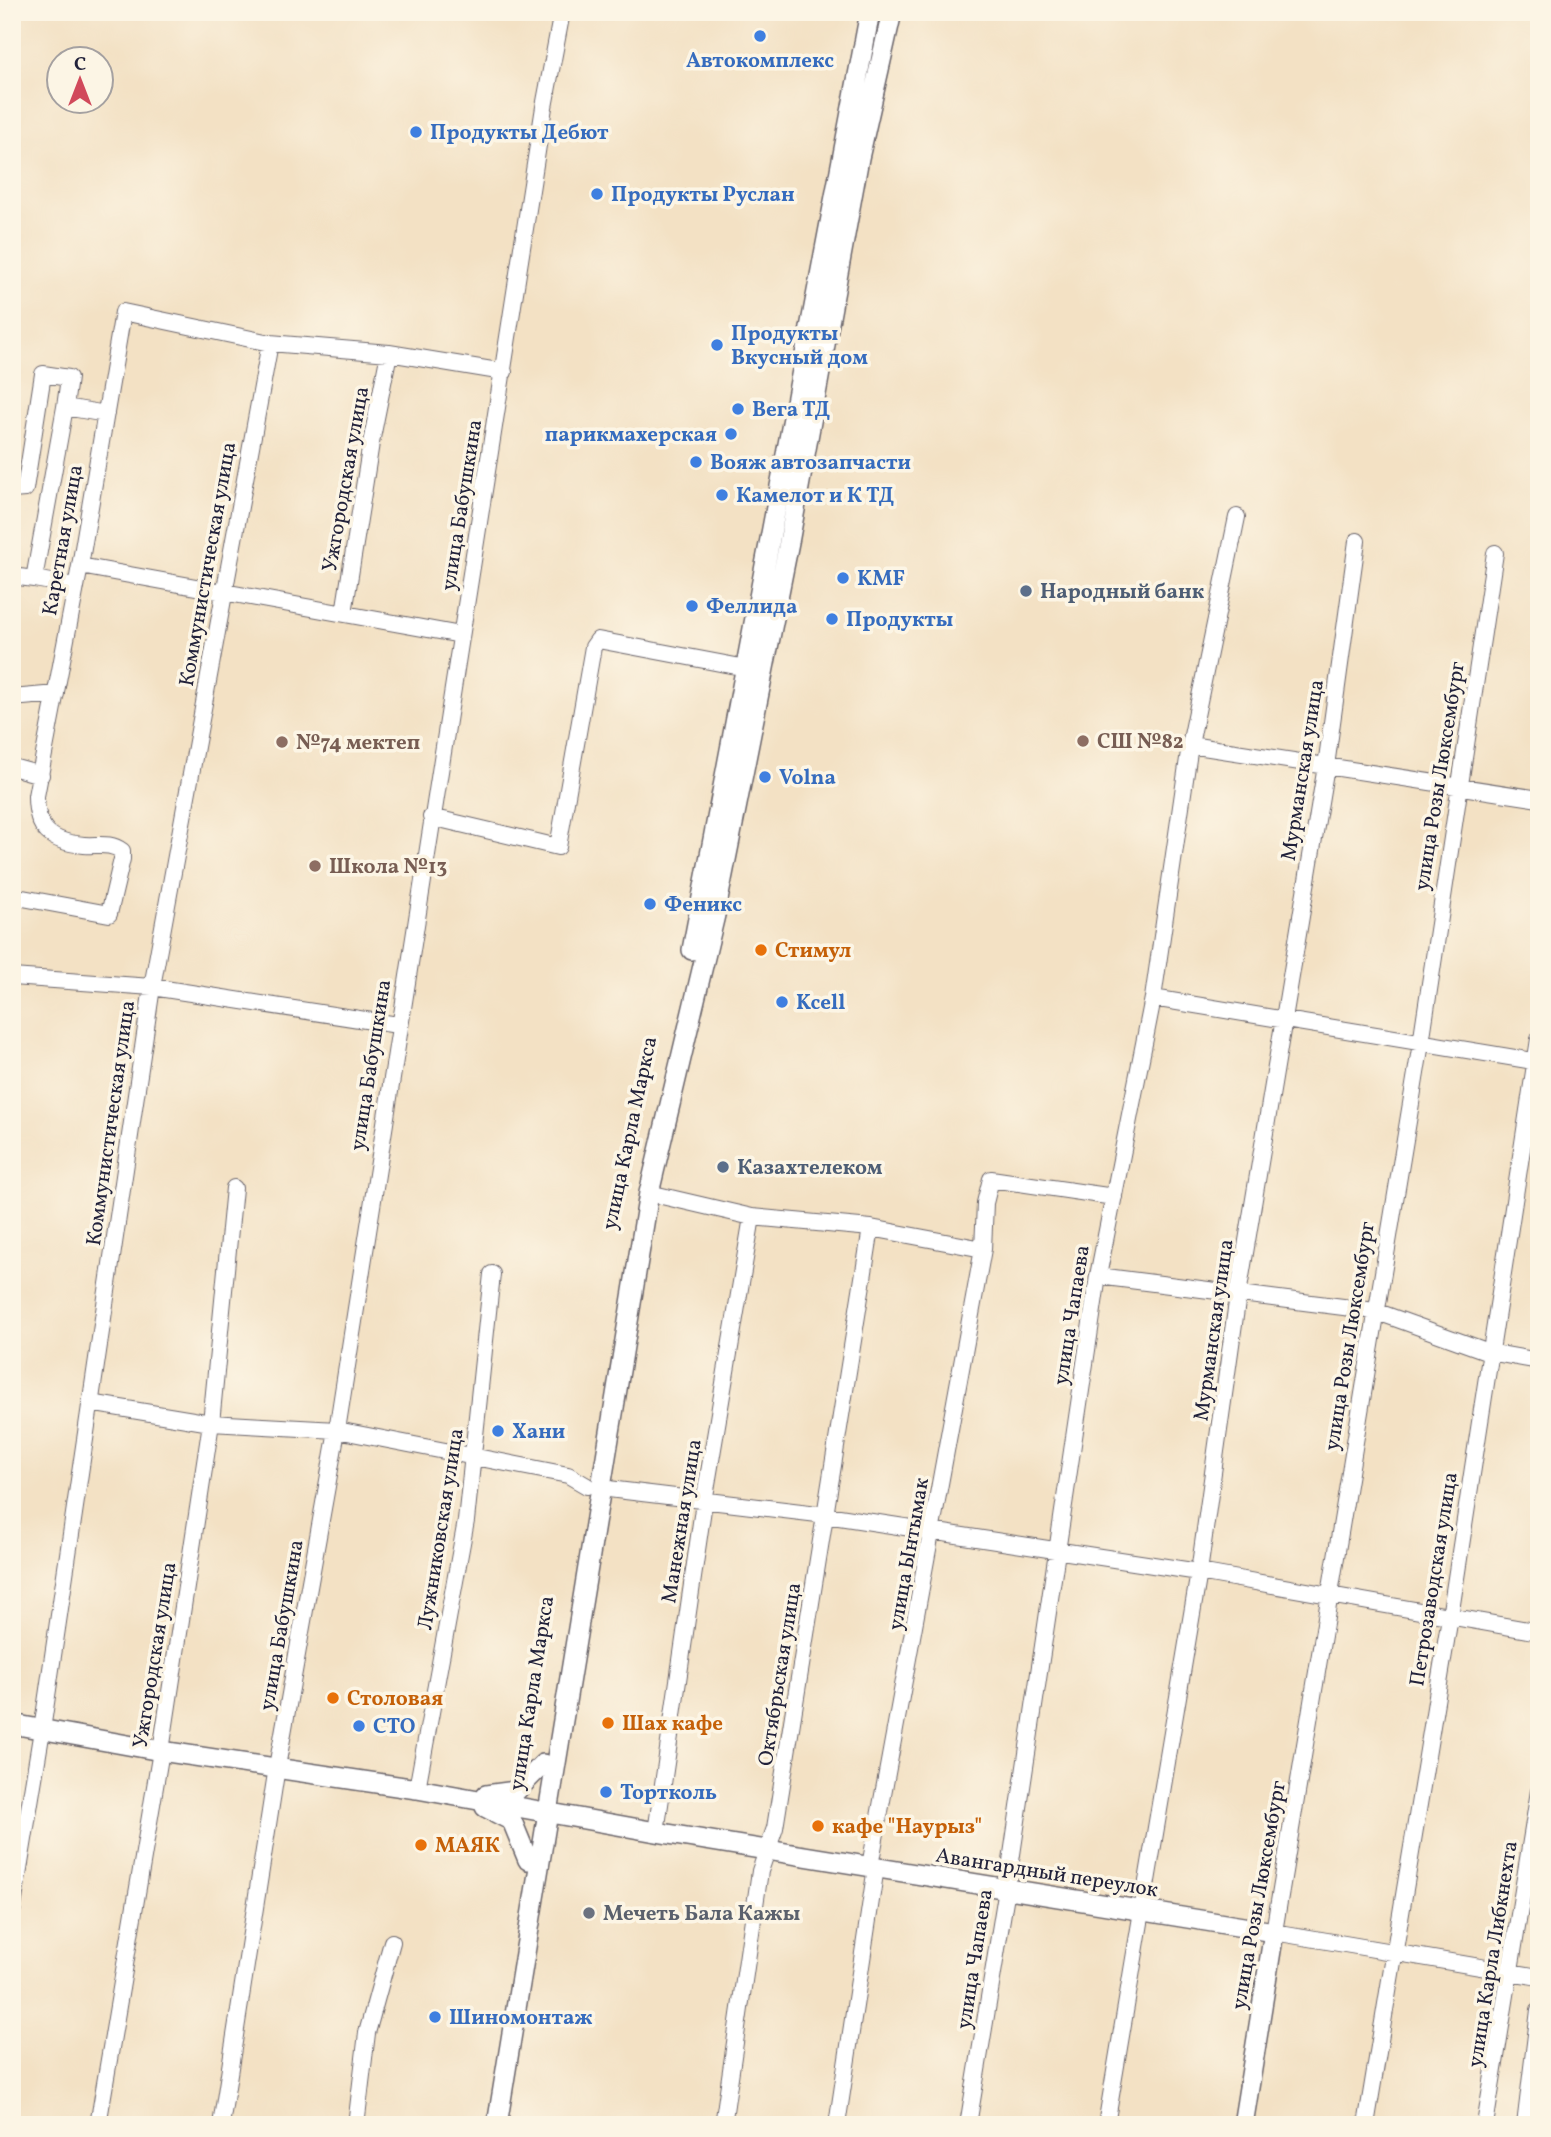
<svg xmlns="http://www.w3.org/2000/svg" width="1551" height="2137" font-family="Vollkorn,serif">
	<style>
		.lines { fill: none; stroke-linecap: round; stroke-linejoin: round }
		.minor-casing { stroke: #6b656b; stroke-width: 18 }
		.major-casing { stroke: #6b656b; stroke-width: 22 }
		.minor { stroke: #fff; stroke-width: 16 }
		.major { stroke: #fff; stroke-width: 19 }
		.shop-dot { fill: #3f7fe0; stroke: #fcf5e5; stroke-width: 2.5 }
		.service-dot { fill: #5c6f8a; stroke: #fcf5e5; stroke-width: 2.5 }
		.education-dot { fill: #8d6e63; stroke: #fcf5e5; stroke-width: 2.5 }
		.food-dot { fill: #e8710a; stroke: #fcf5e5; stroke-width: 2.5 }
		.worship-dot { fill: #6b7280; stroke: #fcf5e5; stroke-width: 2.5 }
		.labels { text-anchor: middle; stroke-width: 7; stroke-linejoin: round; paint-order: stroke }
		.shop-label { font-size: 21px; font-weight: bold; fill: #366cbe; stroke: #fcf5e5; text-anchor: start }
		.street-label { font-size: 21px; fill: #22223b; stroke: #fcf5e5 }
		.service-label { font-size: 21px; font-weight: bold; fill: #4e5e75; stroke: #fcf5e5; text-anchor: start }
		.education-label { font-size: 21px; font-weight: bold; fill: #785e54; stroke: #fcf5e5; text-anchor: start }
		.food-label { font-size: 21px; font-weight: bold; fill: #c56008; stroke: #fcf5e5; text-anchor: start }
		.worship-label { font-size: 21px; font-weight: bold; fill: #5b616d; stroke: #fcf5e5; text-anchor: start }
	</style>
	<rect width="100%" height="100%" fill="#fcf5e5"/>
	<filter id="ink" filterUnits="userSpaceOnUse"><feTurbulence type="fractalNoise" baseFrequency=".0143" numOctaves="2"/><feDisplacementMap in="SourceGraphic" scale="14" xChannelSelector="R" yChannelSelector="G"/><feConvolveMatrix kernelMatrix="1 2 1 2 8 2 1 2 1" color-interpolation-filters="sRGB"/></filter>
	<filter id="wash" filterUnits="userSpaceOnUse"><feTurbulence type="fractalNoise" baseFrequency=".00686" numOctaves="4" result="noise"/><feDisplacementMap in="SourceGraphic" scale="28" xChannelSelector="R" yChannelSelector="G"/><feGaussianBlur stdDeviation="1.57" result="paint"/><feColorMatrix in="noise" values="0 0 0 0 0 0 0 0 0 0 0 0 0 0 0 0 0 1.4 0 .05"/><feComposite in="paint" operator="in"/></filter>
	<g filter="url(#wash)">
		<rect width="100%" height="100%" fill="#f3e1c4"/>
	</g>
	<g filter="url(#ink)">
		<g class="lines">
			<g class="minor-casing">
				<path id="minor" d="M12,490l13,-1 18,-115 26,4 -4,29 41,7
					M1495,553l-74,490 -147,889 265,45
					M80,566l381,69
					M12,576l22,3 31,-172
					M34,579l41,7
					M344,613l27,-170 18,-90
					M12,698l44,-4
					M1190,745l349,54
					M12,767l29,8
					M431,817l127,30 35,-200 5,-7 159,30
					M12,896l97,18 13,-55v-8c-12,-9 -24,-5 -38,-6 -34,-3 -48,-16 -48,-49l44,-230 43,-254 147,31 119,10 115,19
					M12,977l140,10 246,38
					M1153,998l386,64
					M649,1193l103,24 119,11 112,21
					M1098,1276l277,35 114,41 50,9
					M90,1403l121,20 126,7 231,45 19,11
					M600,1488l226,27 373,57 340,60
					M417,1789l49,-268 26,-247
					M656,1832l48,-330 48,-285
					M870,1866l113,-617 2,-46 6,-24 123,18
					M12,1912l30,-182 110,-743 118,-644
					M98,2125l63,-374 50,-328 23,-235
					M221,2125l56,-358 60,-337 207,-1323 18,-95
					M356,2125l11,-92 25,-91
					M723,2125l37,-254 15,-43 96,-600
					M837,2125l39,-258
					M968,2125l39,-237 91,-612 55,-278 37,-253 47,-228
					M1106,2125l93,-553 39,-277 88,-529 31,-225
					M1366,2125l84,-508 89,-578
					M1485,2125l54,-334
					M1525,2125l14,-115"/>
			</g>
			<g class="major-casing">
				<path id="major" d="M692,950l178,-938
					M12,1724l149,27 256,38 239,43 618,100 -31,193
					M486,1795l30,-4 27,-27
					M485,1807l27,14 16,39
					M497,2125l152,-932 66,-278 75,-378 69,-379 33,-146"/>
			</g>
			<use href="#minor" class="minor"/>
			<use href="#major" class="major"/>
		</g>
	</g>
	<g class="shop-dot">
		<circle cx="760" cy="36" r="7"/>
		<circle cx="416" cy="132" r="7"/>
		<circle cx="597" cy="194" r="7"/>
		<circle cx="717" cy="345" r="7"/>
		<circle cx="738" cy="409" r="7"/>
		<circle cx="731" cy="434" r="7"/>
		<circle cx="696" cy="462" r="7"/>
		<circle cx="722" cy="495" r="7"/>
		<circle cx="843" cy="578" r="7"/>
		<circle cx="692" cy="606" r="7"/>
		<circle cx="832" cy="619" r="7"/>
		<circle cx="765" cy="777" r="7"/>
		<circle cx="650" cy="904" r="7"/>
		<circle cx="782" cy="1002" r="7"/>
		<circle cx="498" cy="1431" r="7"/>
		<circle cx="359" cy="1726" r="7"/>
		<circle cx="606" cy="1792" r="7"/>
		<circle cx="435" cy="2017" r="7"/>
	</g>
	<g class="service-dot">
		<circle cx="1026" cy="591" r="7"/>
		<circle cx="723" cy="1167" r="7"/>
	</g>
	<g class="education-dot">
		<circle cx="1083" cy="741" r="7"/>
		<circle cx="282" cy="742" r="7"/>
		<circle cx="315" cy="866" r="7"/>
	</g>
	<g class="food-dot">
		<circle cx="761" cy="950" r="7"/>
		<circle cx="333" cy="1698" r="7"/>
		<circle cx="608" cy="1723" r="7"/>
		<circle cx="818" cy="1826" r="7"/>
		<circle cx="421" cy="1845" r="7"/>
	</g>
	<circle class="worship-dot" cx="589" cy="1913" r="7"/>
	<g class="labels">
		<g class="shop-label">
			<text x="760" y="67" text-anchor="middle">Автокомплекс</text>
			<text x="430" y="139">Продукты Дебют</text>
			<text x="611" y="201">Продукты Руслан</text>
			<text x="731" y="340">Продукты<tspan x="731" dy="24">Вкусный дом</tspan></text>
			<text x="752" y="416">Вега ТД</text>
			<text x="717" y="441" text-anchor="end">парикмахерская</text>
			<text x="710" y="469">Вояж автозапчасти</text>
			<text x="736" y="502">Камелот и К ТД</text>
			<text x="857" y="585">KMF</text>
			<text x="706" y="613">Феллида</text>
			<text x="846" y="626">Продукты</text>
			<text x="779" y="784">Volna</text>
			<text x="664" y="911">Феникс</text>
			<text x="796" y="1009">Kcell</text>
			<text x="512" y="1438">Хани</text>
			<text x="373" y="1733">СТО</text>
			<text x="620" y="1799">Тортколь</text>
			<text x="449" y="2024">Шиномонтаж</text>
		</g>
		<g class="street-label">
			<text transform="translate(345 479) rotate(-80)" y="7">Ужгородская улица</text>
			<text transform="translate(461 505) rotate(-81)" y="7">улица Бабушкина</text>
			<text transform="translate(62 540) rotate(-80)" y="7">Каретная улица</text>
			<text transform="translate(207 564) rotate(-80)" y="7">Коммунистическая улица</text>
			<text transform="translate(1302 770) rotate(-81)" y="7">Мурманская улица</text>
			<text transform="translate(1439 776) rotate(-81)" y="7">улица Розы Люксембург</text>
			<text transform="translate(370 1065) rotate(-81)" y="7">улица Бабушкина</text>
			<text transform="translate(110 1123) rotate(-82)" y="7">Коммунистическая улица</text>
			<text transform="translate(629 1133) rotate(-78)" y="7">улица Карла Маркса</text>
			<text transform="translate(1071 1315) rotate(-81)" y="7">улица Чапаева</text>
			<text transform="translate(1213 1330) rotate(-82)" y="7">Мурманская улица</text>
			<text transform="translate(1349 1336) rotate(-81)" y="7">улица Розы Люксембург</text>
			<text transform="translate(681 1521) rotate(-81)" y="7">Манежная улица</text>
			<text transform="translate(440 1529) rotate(-81)" y="7">Лужниковская улица</text>
			<text transform="translate(908 1554) rotate(-80)" y="7">улица Ынтымак</text>
			<text transform="translate(1433 1579) rotate(-81)" y="7">Петрозаводская улица</text>
			<text transform="translate(281 1625) rotate(-80)" y="7">улица Бабушкина</text>
			<text transform="translate(154 1655) rotate(-81)" y="7">Ужгородская улица</text>
			<text transform="translate(779 1674) rotate(-81)" y="7">Октябрьская улица</text>
			<text transform="translate(531 1693) rotate(-81)" y="7">улица Карла Маркса</text>
			<text transform="translate(1047 1872) rotate(9)" y="7">Авангардный переулок</text>
			<text transform="translate(1258 1895) rotate(-80)" y="7">улица Розы Люксембург</text>
			<text transform="translate(1492 1954) rotate(-81)" y="7">улица Карла Либкнехта</text>
			<text transform="translate(974 1959) rotate(-81)" y="7">улица Чапаева</text>
		</g>
		<g class="service-label">
			<text x="1040" y="598">Народный банк</text>
			<text x="737" y="1174">Казахтелеком</text>
		</g>
		<g class="education-label">
			<text x="1097" y="748">СШ №82</text>
			<text x="296" y="749">№74 мектеп</text>
			<text x="329" y="873">Школа №13</text>
		</g>
		<g class="food-label">
			<text x="775" y="957">Стимул</text>
			<text x="347" y="1705">Столовая</text>
			<text x="622" y="1730">Шах кафе</text>
			<text x="832" y="1833">кафе "Наурыз"</text>
			<text x="435" y="1852">МАЯК</text>
		</g>
		<g class="worship-label">
			<text x="603" y="1920">Мечеть Бала Кажы</text>
		</g>
	</g>
	<rect width="1551" height="2137" fill="none" stroke="#fcf5e5" stroke-width="42"/>
	<g transform="translate(80 80)"><circle r="33" fill="#fcf5e5" stroke="#a5a1a1" stroke-width="2"/>
	<path d="M0-5L12 26L0 18L-12 26Z" fill="#d1495b"/>
	<text y="-10" font-size="19" font-weight="bold" text-anchor="middle" fill="#22223b">С</text>
	</g>
</svg>
